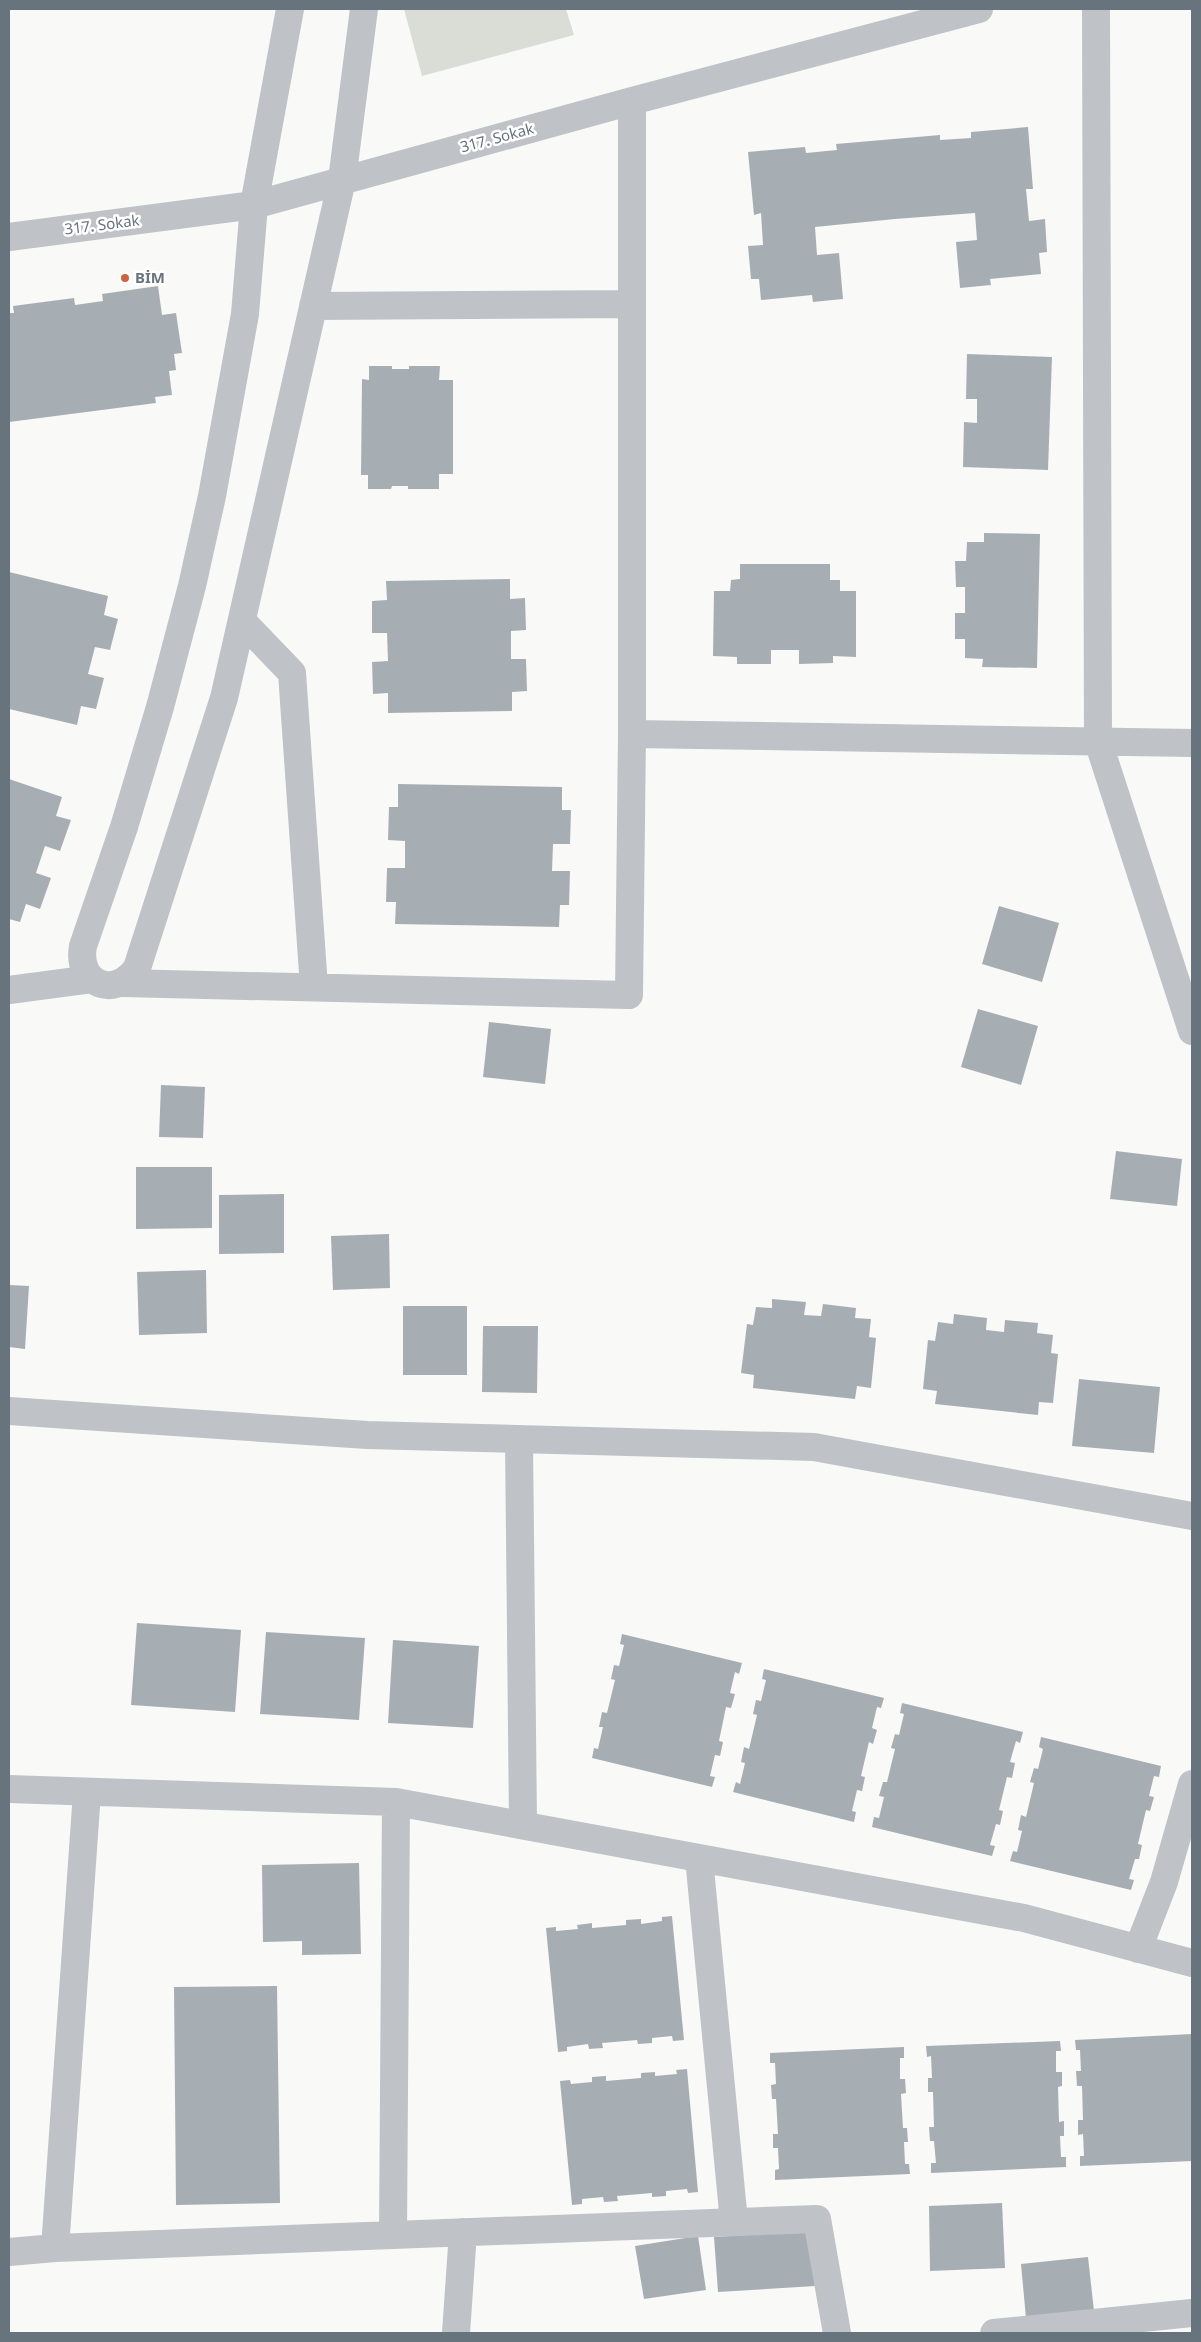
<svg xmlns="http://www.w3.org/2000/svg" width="1201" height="2342" font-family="'Noto Sans',sans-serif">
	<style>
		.green { fill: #d9ddd6 }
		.building { fill: #a7aeb3 }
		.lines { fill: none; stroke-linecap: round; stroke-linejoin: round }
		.street { stroke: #bfc2c6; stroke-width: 28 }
		.poi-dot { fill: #ce6242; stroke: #fff; stroke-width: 2 }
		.labels { text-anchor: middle; stroke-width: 5; stroke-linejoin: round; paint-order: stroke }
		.street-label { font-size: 15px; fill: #67747e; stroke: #fff }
		.poi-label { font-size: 15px; font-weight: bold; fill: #67747e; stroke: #fff; text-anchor: start }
	</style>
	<rect width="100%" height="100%" fill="#f9f9f7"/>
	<path class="green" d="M404,9h162l8,26 -152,41z"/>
	<path class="building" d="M1028,127l5,62h-7l3,32 16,-2 2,33 -8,1 2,21 -51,5 1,6 -31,3 -4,-46 21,-2 -2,-27 -80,6 -80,8 2,28 22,-2 4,46 -30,3 -1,-7 -51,5 -2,-21h-8l-3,-33 15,-1 -2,-32 -7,2 -6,-63 57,-5 1,6 31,-3 -1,-6 104,-9v5l31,-2v-6z
		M158,286l4,29 14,-2 6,40 -8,1 2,16 -7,1 3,24 -17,2 1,6 -147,19v-109h5l-1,-7 61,-8 1,7 28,-4 -1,-7z
		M967,354l85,3 -4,113 -85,-3 1,-45 13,1v-24h-11z
		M369,366h23v3h17v-3h31l-1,14h14v94h-14v15h-31v-3h-16l-1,3h-23v-14h-7l1,-96 7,1z
		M984,533l56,1 -3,134 -55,-1 1,-8 -18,-1v-19h-10v-26h10v-26h-9l-1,-26h11l1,-19h17z
		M740,564h90v16h10v11h16v66l-23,-1v7l-34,1v-14h-28v14h-34v-7l-24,-1 1,-65h16l1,-11 9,-1z
		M9,572l99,24 -4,19 14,4 -8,31 -15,-3 -7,27 16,4 -8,31 -15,-3 -4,19 -68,-16z
		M510,579v20l15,-1 1,32 -15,1v28h15l1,32 -15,1v19l-124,2v-20l-15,1 -1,-32 16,-1 -1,-28h-15v-32l15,-1 -1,-19z
		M9,779l53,18 -6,19 15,4 -11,31 -15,-5 -9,27 15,5 -11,31 -14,-5 -6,18 -11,-3z
		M398,784l164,3v23h9l-1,34h-17l-1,27h18l-1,34h-9l-1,22 -164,-3 1,-22h-10l1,-34h18v-27l-17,-1 1,-33h9z
		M999,906l60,17 -17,59 -60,-18z
		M978,1009l60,17 -17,59 -60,-18z
		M489,1022l62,7 -6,55 -62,-7z
		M161,1085l44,2 -2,51 -44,-1z
		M1116,1151l66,8 -5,47 -67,-7z
		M136,1167h76v61l-76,1z
		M284,1194v59l-65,1v-59z
		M389,1234l1,54 -57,2 -2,-54z
		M206,1270l1,63 -68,2 -2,-63z
		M9,1285l20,1 -4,63 -16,-2z
		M772,1299l34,3 -2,13 17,1 2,-12 33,4 -1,10 16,1 -2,18 7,1 -5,50 -14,-2 -2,13 -102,-11 1,-13 -13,-2 6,-49 6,1 3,-18 16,1z
		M403,1306h64v69h-64z
		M954,1314l33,4 -1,12 18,2 1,-12 33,3 -1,10 16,2 -2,18 7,1 -5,49 -14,-1 -1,13 -103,-11 2,-13 -14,-2 5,-49 7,1 3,-19 15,2z
		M483,1326h55l-1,67 -55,-1z
		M1079,1379l81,8 -6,66 -82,-7z
		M137,1623l104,7 -6,82 -104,-7z
		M266,1632l99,6 -6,82 -99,-6z
		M622,1634l120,29 -3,11 -4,-2 -5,21 5,1 -4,14 -5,-1 -7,34 4,1 -3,14 -5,-1 -5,21 5,1 -3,10 -120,-29 2,-10 4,1 5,-22h-4l3,-15 5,1 8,-33 -4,-1 3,-14 5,1 5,-21 -4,-1z
		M393,1640l86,6 -6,82 -85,-5z
		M764,1669l120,29 -3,10 -4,-1 -5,21 5,2 -4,14 -4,-2 -8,34 4,1 -3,14 -5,-1 -5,21 4,1 -2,10 -121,-30 3,-10 4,2 5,-21 -4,-1 3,-15 5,2 8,-34 -4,-1 3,-14 5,1 5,-21 -4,-1z
		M902,1703l121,29 -3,11 -4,-2 -6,21 5,1 -3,15 -5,-1 -8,33 4,1 -3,14 -4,-1 -6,21 5,1 -3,10 -120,-29 2,-10 5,1 5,-21 -5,-1 4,-14h4l8,-33 -4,-1 4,-14 4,1 5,-21 -4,-1z
		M1041,1737l120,29 -2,11 -5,-1 -5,20 5,1 -4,14 -4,-1 -8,34 4,1 -3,14h-4l-6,20 5,1 -3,10 -121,-29 3,-10 4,1 5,-21 -4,-1 3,-15 5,2 8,-34 -4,-1 4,-14 4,1 5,-20 -4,-2z
		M359,1863l2,91 -59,1v-14l-39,1 -1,-77z
		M672,1916l12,124 -11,1 -1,-5 -20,2v5l-14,1 -1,-4 -35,3 1,5 -14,1 -1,-5 -21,3v4l-9,1 -12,-124 10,-1v4l22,-2 -1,-4 15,-2v5l34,-3v-5l15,-1v5l21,-3v-4z
		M277,1986l3,217 -104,2 -2,-218z
		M1192,2034v127l-112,5v-10h4l-1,-22 -5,1v-15h5l-1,-34h-5l-1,-15h5l-1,-21h-4l-1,-10z
		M1060,2041l1,10h-5v21h6v14l-4,1 1,35 5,-1v15h-4l1,21h5v10l-135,6v-10h5l-2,-22h-4l-1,-14h5l-1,-35h-5v-14h4l-1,-22 -4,1 -1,-11z
		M904,2047v11h-4v21h5l1,14 -5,1 2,34h4l1,14h-4l1,22h4l1,10 -135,6v-10l4,-1 -1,-21h-5v-14h5l-2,-35h-4l-1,-14 5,-1 -1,-21h-5v-10z
		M687,2069l11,123 -10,1 -1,-4 -21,2v5l-14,1v-4l-35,3 1,5 -14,1 -1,-5 -21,2v5l-10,1 -12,-124 10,-1 1,4 21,-2v-5l14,-1v5l35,-3v-5l14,-1v4l22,-2 -1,-4z
		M1002,2203l3,65 -75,3 -1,-65z
		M812,2231l3,55 -97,6 -4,-55z
		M698,2236l8,54 -62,9 -9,-53z
		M1088,2257l6,54 -68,7 -5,-54z"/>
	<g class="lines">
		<path class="street" d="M290,9l-36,196 -9,109 -33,182 -20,90 -32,121 -36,120 -41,119c-7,38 32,54 54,22l87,-270 118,-518 22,-171
			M1096,9l2,732 94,290
			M9,237l245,-32 378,-104 347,-92
			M313,306l319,-2
			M242,621l50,52 22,314
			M632,734l560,9
			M123,983l506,12 3,-261v-633
			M9,990l83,-11
			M9,1411l358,24 447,12 378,69
			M519,1439l4,386
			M9,1789l387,13 628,116 168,45
			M396,1802l-3,433 424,-16 20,114
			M699,1858l35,364
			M1138,1949l26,-67 28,-98
			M55,2248l32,-456
			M9,2252l46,-4 338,-13
			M456,2333l7,-101
			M994,2333l198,-20"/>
	</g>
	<circle class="poi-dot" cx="125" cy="278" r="5"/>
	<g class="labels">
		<g class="street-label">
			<text transform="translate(497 138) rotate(-15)" y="5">317. Sokak</text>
			<text transform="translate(102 225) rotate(-7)" y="5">317. Sokak</text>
		</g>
		<g class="poi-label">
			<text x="135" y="283">BİM</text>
		</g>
	</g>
	<rect width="1201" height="2342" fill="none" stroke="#67747e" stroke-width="20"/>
</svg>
